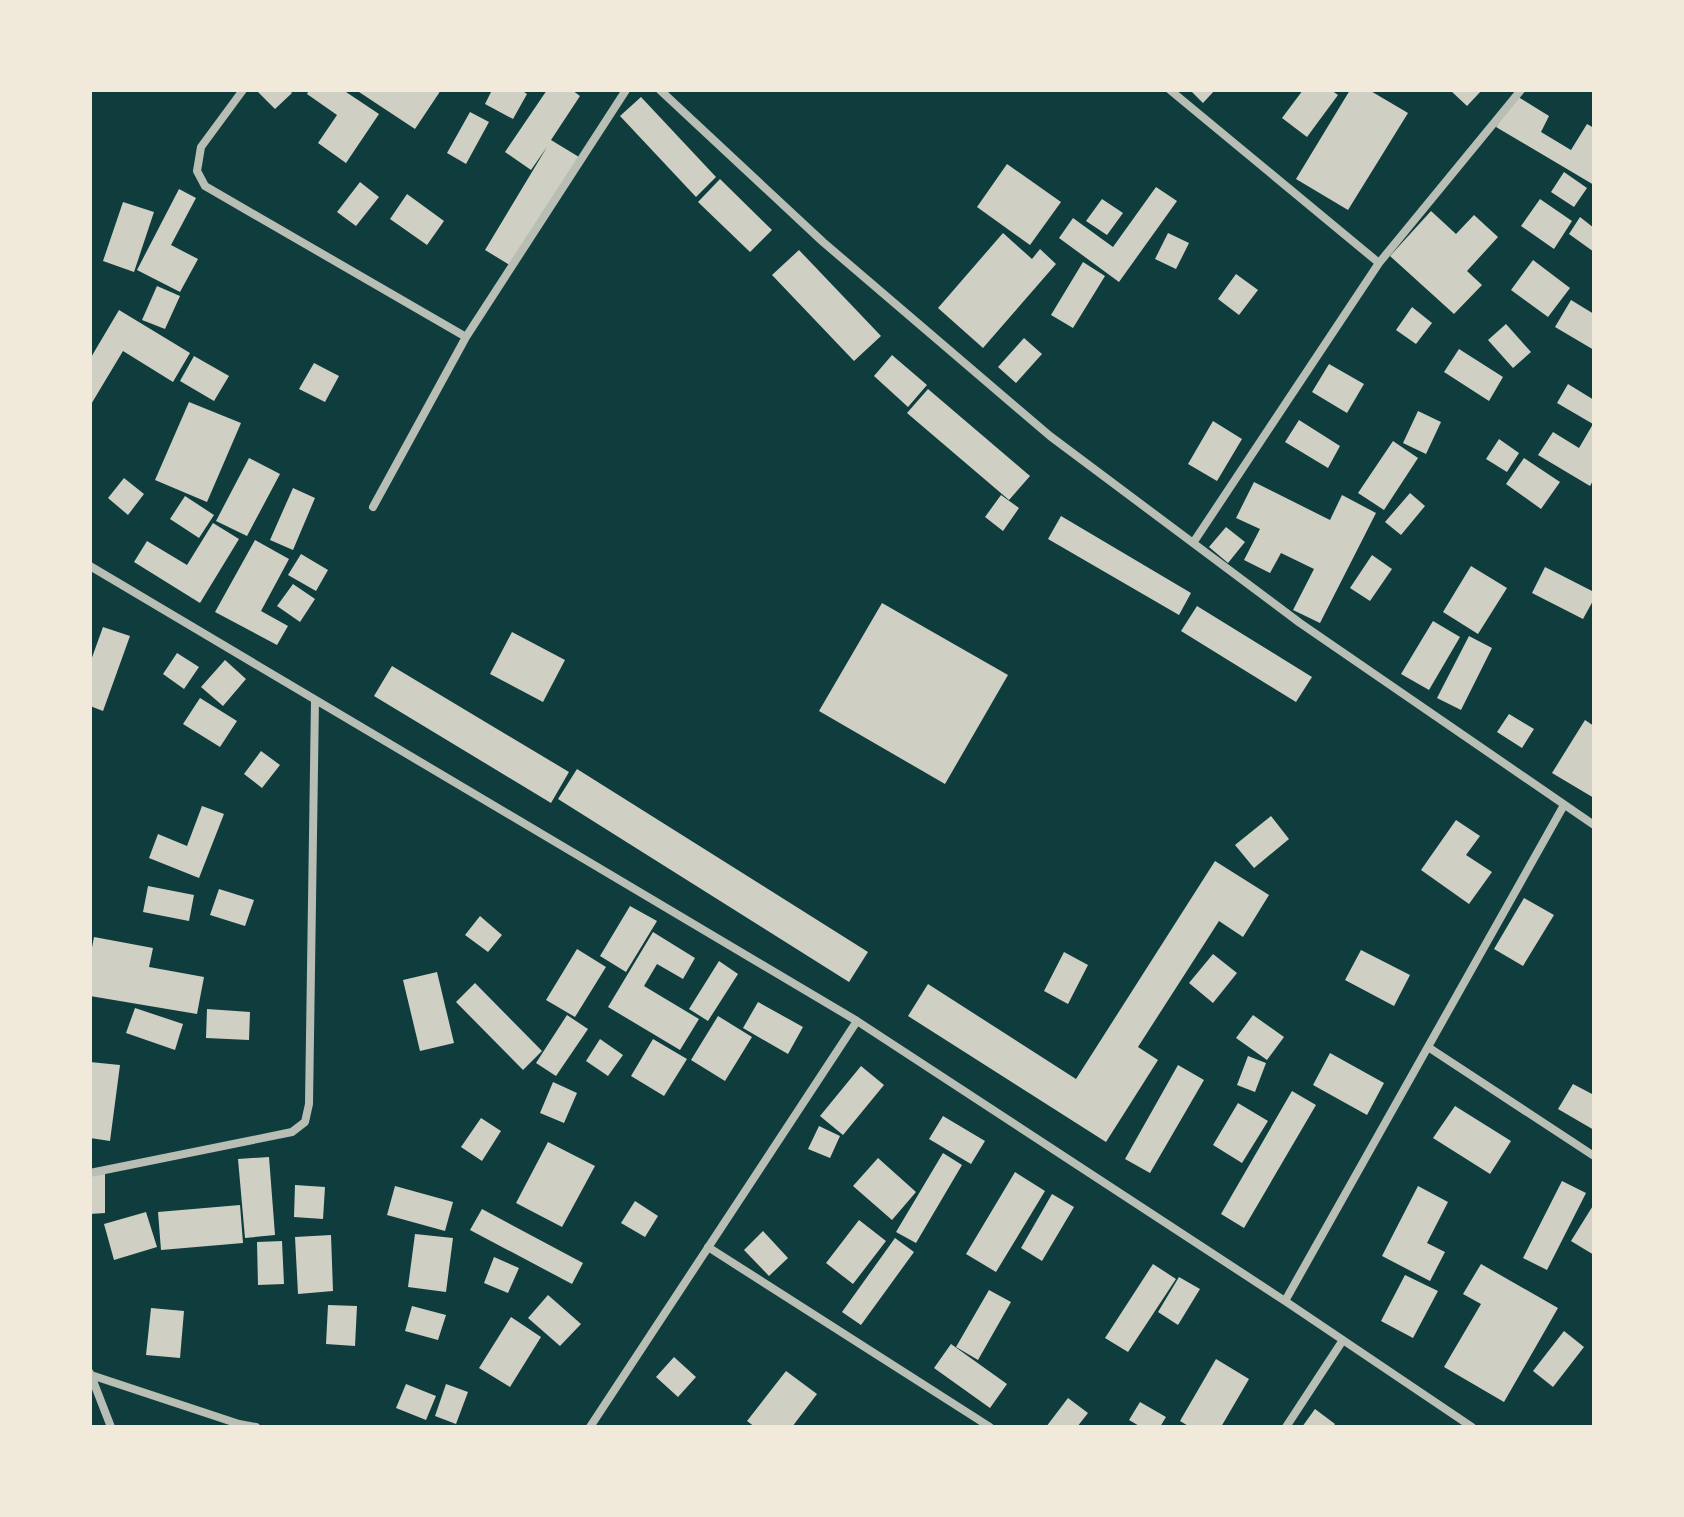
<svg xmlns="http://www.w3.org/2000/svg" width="1684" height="1517" font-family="'Space Grotesk',sans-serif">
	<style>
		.building { fill: #cfcfc3 }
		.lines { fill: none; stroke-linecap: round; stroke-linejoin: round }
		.minor { stroke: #b8beb3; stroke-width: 8 }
	</style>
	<rect width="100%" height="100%" fill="#0f3d3e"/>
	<path class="building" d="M256,90h33l3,3 -17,16z
		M309,90h34l36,24 -33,49 -28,-20 19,-28 -30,-21z
		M356,90h85l-26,39z
		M492,90h29l6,4 -14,25 -28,-15z
		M547,90h25l8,6 -29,44 28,17 -66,110 -28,-17 62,-103 -16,23 -26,-18z
		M1190,90h25l-12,13z
		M1303,90h28l7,5 -31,42 -25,-19z
		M1350,90h19l39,23 -60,97 -52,-31z
		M1450,90h32l-15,16z
		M1515,95l34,21 -8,16 30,18 16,-26 7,4v57l-98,-58z
		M641,97l75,80 -20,20 -76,-81z
		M470,112l19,10 -23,42 -19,-11z
		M1007,164l54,38 -31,43 -53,-38z
		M1564,172l23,16 -13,19 -23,-15z
		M720,179l52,51 -22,22 -52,-50z
		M360,182l19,15 -23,29 -19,-14z
		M1156,187l21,14 -58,81 -60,-44 14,-20 40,29z
		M179,189l17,9 -25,47 27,14 -18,33 -43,-22z
		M407,194l37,27 -17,24 -37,-26z
		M1102,199l21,14 -16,22 -21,-14z
		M1540,199l32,22 -18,28 -33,-23z
		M123,202l31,10 -20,60 -31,-11z
		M1431,211l25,23 18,-19 24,22 -31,34 15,14 -28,29 -64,-58z
		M1580,217l14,11v24l-25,-18z
		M1003,233l29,26 8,-10 16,15 -73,84 -45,-40z
		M1168,233l21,10 -13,26 -21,-10z
		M799,250l82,86 -27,25 -82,-86z
		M1533,260l37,28 -22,29 -37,-27z
		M1083,262l22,14 -32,52 -22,-13z
		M1236,274l22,16 -19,25 -21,-16z
		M157,286l23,10 -15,33 -23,-9z
		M1571,300l23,14v36l-39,-23z
		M1412,307l20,16 -16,21 -20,-14z
		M119,310l71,43 -17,29 -50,-31 -33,55v-47z
		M1506,324l25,28 -18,16 -25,-28z
		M1024,338l18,16 -26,29 -18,-16z
		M1459,349l44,28 -14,24 -45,-29z
		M892,355l35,30 -19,22 -34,-31z
		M194,356l35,20 -15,25 -34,-20z
		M314,363l25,13 -14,26 -26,-13z
		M1329,364l35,20 -17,29 -35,-21z
		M1568,384l26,16v79l-4,7 -52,-31 15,-23 26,16 14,-24 -36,-21z
		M928,389l102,87 -21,24 -102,-87z
		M189,402l52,21 -34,79 -52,-22z
		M1418,411l23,11 -15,32 -23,-11z
		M1299,420l41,26 -12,22 -43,-26z
		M1213,421l29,18 -25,42 -29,-17z
		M1499,439l20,14 -12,19 -21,-13z
		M1393,441l25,17 -34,52 -26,-17z
		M249,458l31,16 -33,62 -31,-15z
		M1524,458l36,24 -19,27 -35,-25z
		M124,478l20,16 -16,21 -20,-17z
		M1254,482l76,38 12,-25 34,18 -56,110 -27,-13 21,-41 -33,-16 -11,20 -26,-13 16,-31 -24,-11z
		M293,488l22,10 -22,52 -23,-10z
		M1410,493l15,13 -24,29 -16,-13z
		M1001,495l18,13 -16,23 -18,-14z
		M185,496l29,19 -15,23 -29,-19z
		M1061,516l130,77 -12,22 -131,-76z
		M213,523l26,16 -39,64 -66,-41 13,-21 40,24z
		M1226,527l19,15 -17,21 -19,-16z
		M255,540l34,19 -28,52 27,15 -11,19 -62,-33z
		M301,554l27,16 -12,21 -28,-16z
		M1372,555l20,14 -22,32 -20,-13z
		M1471,566l36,22 -29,46 -35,-22z
		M1545,567l49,25v7l-11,20 -51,-26z
		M293,584l22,15 -15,23 -23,-16z
		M882,603l126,72 -63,109 -126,-73z
		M1197,606l115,71 -16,25 -115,-71z
		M1433,621l27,16 -31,53 -28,-16z
		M103,627l27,9 -27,75 -13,-5v-43z
		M512,632l53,28 -22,42 -53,-28z
		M1469,636l23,12 -31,62 -24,-12z
		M177,653l22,14 -15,22 -21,-15z
		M225,660l21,19 -23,27 -22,-19z
		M392,666l177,106 -18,31 -177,-107z
		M200,698l37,23 -17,26 -37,-23z
		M1509,714l25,15 -12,19 -25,-16z
		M1585,720l9,6v72l-42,-25z
		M261,751l19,14 -18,23 -18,-14z
		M577,769l291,183 -19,30 -291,-183z
		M202,806l22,8 -25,64 -50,-20 9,-24 29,12z
		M1271,816l18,23 -35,29 -19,-23z
		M1456,820l24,16 -14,19 26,17 -23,32 -48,-34z
		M1215,861l54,34 -26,42 -24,-16 -81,126 20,13 -52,82 -198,-126 20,-32 148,95z
		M148,886l46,9 -5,26 -46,-9z
		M219,889l35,11 -9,26 -35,-11z
		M1524,898l30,17 -31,51 -29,-17z
		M630,906l27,15 -31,51 -26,-16z
		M480,916l22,19 -14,17 -23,-17z
		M653,932l42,26 -12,21 -26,-15 -13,22 55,33 -19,31 -72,-43z
		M94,937l59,11 -4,19 55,10 -7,37 -107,-18v-38z
		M577,949l29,18 -31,50 -29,-17z
		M1361,950l49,25 -16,31 -49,-26z
		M1064,952l24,13 -20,39 -24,-13z
		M1213,954l24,19 -24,30 -24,-20z
		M719,961l19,13 -30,47 -19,-12z
		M437,972l17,71 -34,8 -17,-71z
		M475,983l67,68 -19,19 -67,-68z
		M758,1002l45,25 -15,27 -45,-26z
		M135,1008l48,16 -8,26 -49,-17z
		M207,1009l43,3 -1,28 -43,-2z
		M567,1015l21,14 -32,47 -20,-13z
		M1253,1015l31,22 -17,23 -31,-22z
		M718,1016l34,21 -27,44 -34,-21z
		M600,1039l23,16 -15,21 -22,-15z
		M653,1039l34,20 -23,37 -33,-20z
		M1330,1053l54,30 -17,32 -54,-30z
		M1248,1056l18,7 -11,29 -18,-7z
		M90,1062l30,3 -10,76 -20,-3z
		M1178,1065l26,15 -54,93 -25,-14z
		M861,1066l23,19 -41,50 -23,-19z
		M553,1082l24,11 -13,30 -24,-10z
		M1573,1084l21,11v35l-36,-21z
		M1292,1091l24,14 -72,123 -23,-14z
		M1238,1103l30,18 -26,42 -29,-18z
		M1455,1106l56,35 -21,33 -57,-36z
		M943,1116l42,25 -14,23 -42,-25z
		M481,1118l20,13 -19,30 -21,-14z
		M819,1126l21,10 -10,22 -22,-9z
		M548,1142l47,24 -33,61 -46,-24z
		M943,1153l19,12 -46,78 -20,-11z
		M269,1157l6,78 -30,3 -7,-79z
		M878,1158l38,34 -24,28 -39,-34z
		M1015,1172l30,19 -49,81 -30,-18z
		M105,1174v39l-15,1v-39z
		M1562,1181l24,12 -39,77 -24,-12z
		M295,1185l30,2 -2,32 -29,-2z
		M395,1186l58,16 -8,29 -58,-16z
		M1418,1186l30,16 -21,41 18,9 -15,29 -48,-25z
		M1052,1194l22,13 -32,54 -21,-13z
		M635,1201l23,15 -13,21 -24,-14z
		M1594,1204v51l-23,-14z
		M240,1205l3,38 -82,7 -3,-38z
		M482,1209l101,54 -11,21 -102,-54z
		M146,1212l11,35 -43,13 -10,-36z
		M859,1220l27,21 -33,43 -27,-21z
		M763,1231l25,27 -19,18 -25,-26z
		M415,1234l38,4 -7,54 -38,-5z
		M331,1235l2,56 -35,3 -3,-57z
		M895,1238l19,14 -53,73 -19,-13z
		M282,1241l2,43 -26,1 -1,-43z
		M494,1257l25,11 -11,25 -24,-10z
		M1153,1264l23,15 -48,73 -23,-14z
		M1481,1264l77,44 -54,94 -60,-35 37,-63 -18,-10z
		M1405,1275l33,16 -25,47 -32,-17z
		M1179,1277l21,12 -22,36 -20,-13z
		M989,1290l22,12 -33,58 -22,-13z
		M548,1295l33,29 -21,22 -32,-28z
		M328,1305l29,1 -2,40 -29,-2z
		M412,1306l34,9 -8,25 -33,-9z
		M151,1308l33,3 -4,47 -34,-3z
		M511,1317l30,20 -31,50 -31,-19z
		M1564,1331l20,16 -31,40 -20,-16z
		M951,1344l56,40 -17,24 -56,-40z
		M674,1357l22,20 -18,20 -22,-20z
		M1216,1359l33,20 -28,48h-31l-10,-6z
		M786,1371l31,23 -25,33h-37l-8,-6z
		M406,1384l30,12 -10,24 -30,-12z
		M446,1384l22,8 -12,32 -21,-8z
		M1068,1398l20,15 -11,14h-31z
		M1140,1402l26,15 -6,10h-19l-12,-7z
		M1315,1409l20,15 -2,3h-31z"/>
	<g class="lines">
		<path class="minor" d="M243,90l-42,57 -4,24 8,15 261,151
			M660,90l163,152 227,194 250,187 294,202
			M1170,90l209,173
			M373,507l93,-170 160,-247
			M1193,543l186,-280 142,-173
			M90,566l767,455 428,280 187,126
			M1428,1047l166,109
			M90,1173l202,-41 13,-10 4,-18 6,-404
			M708,1247l282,180
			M1285,1301l279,-496
			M90,1373l21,54
			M91,1375l148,49 17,3
			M590,1427l267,-406
			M1286,1427l57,-87"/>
	</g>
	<rect width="1684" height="1517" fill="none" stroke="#f1e9da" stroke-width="184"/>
</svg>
